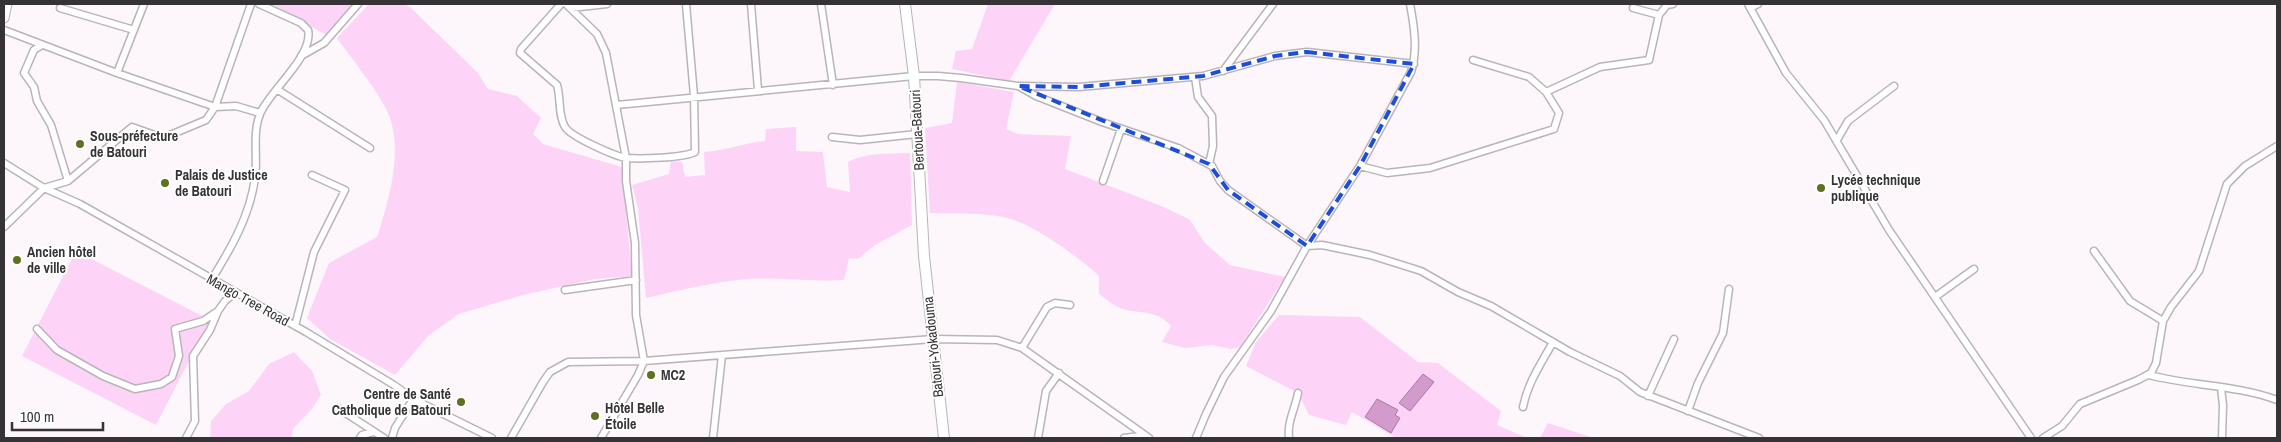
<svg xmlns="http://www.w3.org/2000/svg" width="2281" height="442" font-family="'Archivo Narrow',sans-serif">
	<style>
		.green { fill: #fdd4f7 }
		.water { fill: #d39bcc; stroke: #a47c9f }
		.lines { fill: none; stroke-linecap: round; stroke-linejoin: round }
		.minor-casing { stroke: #bab4b9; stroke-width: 9 }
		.secondary-casing { stroke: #bab4b9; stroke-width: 11 }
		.trunk-casing { stroke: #bab4b9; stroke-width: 12 }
		.minor { stroke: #fff; stroke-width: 6 }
		.secondary { stroke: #fff; stroke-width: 9 }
		.trunk { stroke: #fff; stroke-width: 10 }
		.marked { fill: none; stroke: #1d4ed8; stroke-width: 4; stroke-dasharray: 10 6; stroke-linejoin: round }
		.poi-dot { fill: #5f711e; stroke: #fff; stroke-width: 2 }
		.labels { text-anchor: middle; stroke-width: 4; stroke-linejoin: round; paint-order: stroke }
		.street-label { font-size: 14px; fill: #353335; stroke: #fff }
		.poi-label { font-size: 14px; font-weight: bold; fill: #353335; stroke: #fff; text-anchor: start }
	</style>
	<rect width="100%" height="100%" fill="#fdf6fb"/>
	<path class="green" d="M272,4h81l-27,31z
		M369,4h35l6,3 68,66 10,16 29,7 24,22 -8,16 10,10 79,23 10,109 -37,3 -72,16 -64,19 -30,21 -34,40 -65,-36 -23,-21 22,-55 48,-26c12,-38 29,-92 8,-130 -13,-24 -32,-46 -48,-69z
		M988,4h67l-46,77 -57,-12 4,-18 16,-2z
		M957,82l57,10 -8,37 12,5 53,2 -6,33 94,36 30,14 16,24 25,22 55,12 -45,70 -9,2 -19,-4 -27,3 -23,-6 9,-16c-13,-16 -30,-12 -48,-17 -8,-2 -17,-10 -24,-15v-18c-19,-18 -62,-49 -88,-57 -23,-7 -56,-5 -81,-6l-5,-85 27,-5z
		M796,127v24l27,1 4,35 23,5 -2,-30c18,-10 42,-8 62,-9l2,72 -37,20 -17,14 -9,-1 -5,22c-32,2 -64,-3 -96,-1 -34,3 -68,11 -102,19l-8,-90 -6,-23 37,-11 2,-13 11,1 3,15 20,-2 -1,-23c21,-1 40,-9 61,-11l1,-12z
		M76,251l134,69 -54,105 -134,-69z
		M1279,315l81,2 58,45 20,1 63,48 -4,14 30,13h-131l-44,-26 -6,13 -37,-10 -11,-22 -52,-27 10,-24z
		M294,352l18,19 9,24 -9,14 -19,20 -1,9h-82l1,-17 15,-17 23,-13 20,-27z
		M1548,423l46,15h-54z"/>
	<path class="water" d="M1423,374l11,8 -24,29 -11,-8z
		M1377,399l21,11 -3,5 5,3 -9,15 -26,-16z"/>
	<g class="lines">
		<g class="minor-casing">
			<path id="minor" d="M251,4l-36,103 21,-1 24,7
				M561,4l-40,45 -1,4 37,32c4,13 1,31 8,42 6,10 50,29 61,31 15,1 57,0 69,-6l-1,-56 -8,-92
				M566,4l31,30 9,19 20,105v23l9,62 1,72 8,46 -6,14 -37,63
				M751,4l7,86
				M821,4l12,81
				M1748,4l38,69 38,47 65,110 142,208
				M60,8l74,22
				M571,8l36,-4
				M1750,8l8,-4
				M1659,15l8,-10 6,-1
				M4,30l113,43 98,34 -9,13 -43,18 -31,-11 -64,54 -24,7 -40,39
				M42,45l-8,5 -10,23 10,14 3,14 14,24 17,56
				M301,56l23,-13 34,-39
				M1223,71l50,-67
				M117,73l27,-69
				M1195,77l3,20 14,19 1,30 -4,18
				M1019,86l60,1 124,-11 72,-20 32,-4 107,12
				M278,90l92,58
				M1546,92l54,-25 49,-7 10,-45 -26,-7
				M617,105l297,-29h24l23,2 57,8 18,10 66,26 76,26 34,18 8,15 8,9 79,56 -36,65 -47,66 -18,37 -10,24
				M832,137l28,3 57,-6
				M1837,140l11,-19 46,-35
				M4,163l40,25 36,16 226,128 88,53 19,14 79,39
				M1360,166l27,7 43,-5 124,-39 5,-16 -13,-21 -17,-15 -56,-17
				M1103,181l18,-52
				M1307,246l15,-1 48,10 51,16 37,21 33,14 79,46 50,24 20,16 119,46
				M1307,246l53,-80 51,-94c7,-21 3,-47 -1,-68
				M2094,251l36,50 33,20
				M212,279c19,-31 38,-63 43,-101 3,-20 -3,-44 5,-64 9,-23 54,-58 48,-84l-7,-7 -42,-19
				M565,290l71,-10
				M1935,297l39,-28
				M295,326l19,-74 31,-62 -33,-15
				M37,329l20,21 46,26 32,13 26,-5 11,-7 7,-21 -4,-27 28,-8 15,-10
				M1022,348l25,-41 8,-4 15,2
				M2149,375c42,11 88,10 128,25
				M2221,388l2,17 -1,33
				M1648,396l26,-57
				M1523,407c5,-25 18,-43 30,-65
				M338,408l46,30
				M1688,411l10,-28 25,-50 6,-44
				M186,438l9,-17 -2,-65 17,-26 8,-19 7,-10 10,-8
				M360,438l2,-3 11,-3
				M392,438l3,-10 18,-29
				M511,438l32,-56 7,-10 18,-10 76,-1 289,-22 64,1 25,8 127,90
				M713,438l9,-83
				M1038,438l8,-47 13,-18
				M1124,438l16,-2 5,1
				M1289,438c-2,-16 6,-29 9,-45
				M2043,438l19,-12 18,-22 58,-24 13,-7 5,-10 7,-42 8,-14 28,-36 28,-87 18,-18 32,-20"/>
		</g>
		<g class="secondary-casing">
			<path id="secondary" d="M4,18l3,-14"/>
		</g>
		<g class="trunk-casing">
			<path id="trunk" d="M905,4l9,72 10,180 20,182"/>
		</g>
		<use href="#minor" class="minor"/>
		<use href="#secondary" class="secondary"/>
		<use href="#trunk" class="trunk"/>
	</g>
	<path class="marked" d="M1307,52l107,12 -54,102 -53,80 -79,-56 -19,-26 -191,-78 61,1 124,-11 72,-20z"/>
	<g class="poi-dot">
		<circle cx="80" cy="144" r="5"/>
		<circle cx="165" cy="183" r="5"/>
		<circle cx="1821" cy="188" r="5"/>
		<circle cx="17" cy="260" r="5"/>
		<circle cx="651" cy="375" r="5"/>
		<circle cx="461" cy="402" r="5"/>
		<circle cx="595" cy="416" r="5"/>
	</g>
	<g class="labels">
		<g class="street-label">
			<text transform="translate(917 130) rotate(-93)" y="5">Bertoua-Batouri</text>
			<text transform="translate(248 300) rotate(29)" y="5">Mango Tree Road</text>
			<text transform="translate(933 347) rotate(-96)" y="5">Batouri-Yokadouma</text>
		</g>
		<g class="poi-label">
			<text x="90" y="141">Sous-préfecture<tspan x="90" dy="16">de Batouri</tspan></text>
			<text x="175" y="180">Palais de Justice<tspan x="175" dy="16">de Batouri</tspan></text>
			<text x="1831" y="185">Lycée technique<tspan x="1831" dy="16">publique</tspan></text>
			<text x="27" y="257">Ancien hôtel<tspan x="27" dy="16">de ville</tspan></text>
			<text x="661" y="380">MC2</text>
			<text x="451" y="399" text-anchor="end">Centre de Santé<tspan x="451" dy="16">Catholique de Batouri</tspan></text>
			<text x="605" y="413">Hôtel Belle<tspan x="605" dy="16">Étoile</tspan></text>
		</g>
	</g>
	<rect width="2281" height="442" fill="none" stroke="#353335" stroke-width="10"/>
	<path d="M12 422v8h91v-8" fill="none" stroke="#353335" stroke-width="2.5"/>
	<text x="20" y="422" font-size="15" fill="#353335" stroke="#ffffff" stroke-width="4" paint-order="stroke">100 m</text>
</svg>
